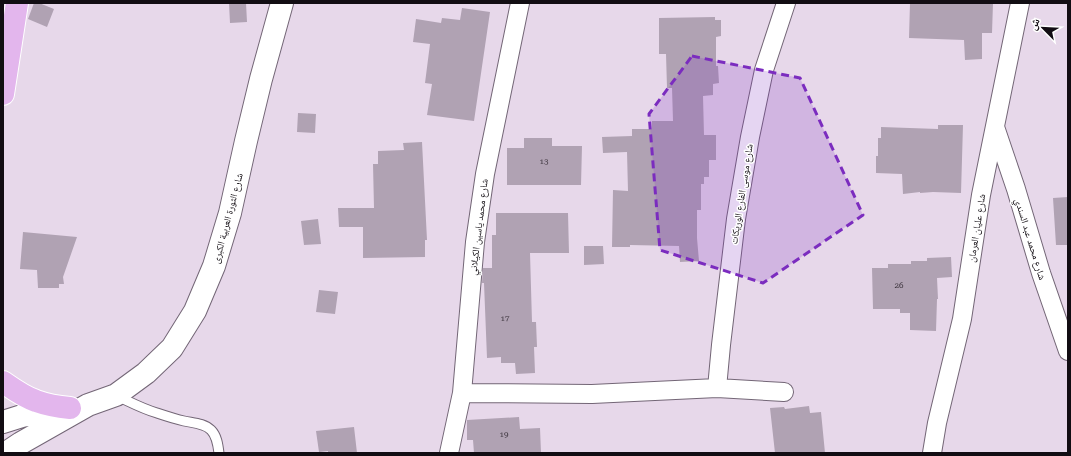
<svg xmlns="http://www.w3.org/2000/svg" width="1071" height="456" font-family="'Roboto Serif','Noto Naskh Arabic',serif">
	<style>
		.building { fill: #b0a2b3 }
		.lines { fill: none; stroke-linecap: round; stroke-linejoin: round }
		.lane-casing { stroke: #736676; stroke-width: 11 }
		.street-casing { stroke: #736676; stroke-width: 20 }
		.secondary-casing { stroke: #736676; stroke-width: 24 }
		.primary-casing { stroke: #fff; stroke-width: 24 }
		.lane { stroke: #fff; stroke-width: 9 }
		.street { stroke: #fff; stroke-width: 18 }
		.secondary { stroke: #fff; stroke-width: 22 }
		.primary { stroke: #e3b6ed; stroke-width: 22 }
		.marked { fill: #7b2cbf; fill-opacity: 0.2; stroke: #7b2cbf; stroke-width: 3; stroke-dasharray: 8 5; stroke-linejoin: round }
		.labels { text-anchor: middle; stroke-width: 3; stroke-linejoin: round; paint-order: stroke }
		.number-label { font-size: 8px; fill: #3a323b }
		.street-label { font-size: 10px; fill: #120d13; stroke: #fff }
	</style>
	<rect width="100%" height="100%" fill="#e7d8ea"/>
	<path class="building" d="M34,3h5l15,6 -7,18 -19,-8z
		M229,3h17l1,19 -17,1z
		M910,3h83l-1,30h-10v26l-17,1 -1,-20 -55,-2z
		M462,8l28,4 -16,109 -47,-6 5,-31 -7,-1 5,-39 -17,-2 3,-23 25,4 1,-5 18,2z
		M715,17v3h6v16l-5,1v29h2l1,17 -6,1v11l-10,1 1,39h12v25h-7v17h-5v7h-3v26h-4v28l2,23 -19,1 -1,-16 -49,-1v2h-18l1,-57 15,1 -1,-39 -24,1 -1,-16 30,-1v-7h20v-8h21l-1,-33h-5l-1,-34h-7v-36z
		M298,113l18,1 -1,19 -18,-1z
		M938,125h25l-2,68 -28,-1 -13,1v-1l-17,2 -1,-20 -26,-1v-17h2v-18h3v-11l57,2z
		M524,138h28v8h30l-1,39h-74v-37h17z
		M422,142l5,98h-2v17l-62,1v-31h-24l-1,-19h36l-1,-44h5v-13l26,-1 -1,-7z
		M1068,197v48h-12l-3,-47z
		M496,213h72l1,40h-39l2,69h4l1,25h-3l1,26 -19,1 -1,-11h-14v-6l-14,1 -3,-75h-2l1,-15h9v-33h4z
		M318,219l3,25 -17,1 -3,-24z
		M23,232l54,5 -14,40 1,7h-5v4h-21l-1,-18 -17,-1z
		M584,246h19l1,18 -20,1z
		M951,257l1,20 -15,1 1,21h-1l-1,32 -26,-1v-17h-10v-4h-27l-1,-41h16v-4h23v-3h16v-3z
		M319,290l19,2 -3,22 -19,-2z
		M809,406l1,7 11,-1 4,41h-50l-5,-45 14,-1 1,2z
		M519,417l1,12 20,-1 1,25h-67l-1,-13h-6v-20z
		M354,427l3,26h-29v-2l-9,1 -3,-21z"/>
	<g class="lines">
		<g class="lane-casing">
			<path id="lane" d="M117,396c13,6 26,13 40,17 9,3 18,6 27,8 9,2 20,2 27,9 6,6 7,15 8,23"/>
		</g>
		<g class="street-casing">
			<path id="street" d="M995,127l21,62 25,84 27,78
				M717,388l4,-43 15,-126 14,-82 14,-67 22,-67
				M462,393l130,1 125,-6 67,4
				M449,453l13,-60 13,-151 10,-68 35,-171
				M932,453l5,-30 25,-104 19,-124 39,-192"/>
		</g>
		<g class="secondary-casing">
			<path id="secondary" d="M3,422l19,-6 45,-7
				M6,453l15,-10 67,-38 28,-10 30,-22 26,-25 23,-37 19,-45 16,-53 16,-72 15,-62 21,-76"/>
		</g>
		<g class="primary-casing">
			<path id="primary" d="M3,94l14,-91
				M3,382c10,7 21,15 33,19 11,4 23,6 34,7"/>
		</g>
		<use href="#lane" class="lane"/>
		<use href="#street" class="street"/>
		<use href="#secondary" class="secondary"/>
		<use href="#primary" class="primary"/>
	</g>
	<path class="marked" d="M692,56l108,22 63,137 -100,68 -103,-33 -11,-136z"/>
	<g class="labels">
		<g class="number-label">
			<text x="544" y="164">13</text>
			<text x="899" y="288">26</text>
			<text x="505" y="321">17</text>
			<text x="504" y="437">19</text>
		</g>
		<g class="street-label">
			<text transform="translate(741 194) rotate(-81)" y="4">شارع موسى الفارع الوريكات</text>
			<text transform="translate(227 218) rotate(-75)" y="4">شارع الثورة العربية الكبرى</text>
			<text transform="translate(478 227) rotate(-83)" y="4">شارع محمد ياسين الكيلاني</text>
			<text transform="translate(976 228) rotate(-81)" y="4">شارع عليان العرمان</text>
			<text transform="translate(1031 239) rotate(73)" y="4">شارع محمد عبد السندي</text>
		</g>
	</g>
	<rect width="1071" height="456" fill="none" stroke="#120d13" stroke-width="8"/>
	<g transform="translate(1043 28) rotate(294)" stroke="#ffffff" stroke-width="3" paint-order="stroke">
	<path d="M0-3L7 15L0 10L-7 15Z" fill="#120d13"/>
	<text y="-6" font-size="11" font-weight="bold" text-anchor="middle" fill="#120d13">ش</text>
	</g>
</svg>
